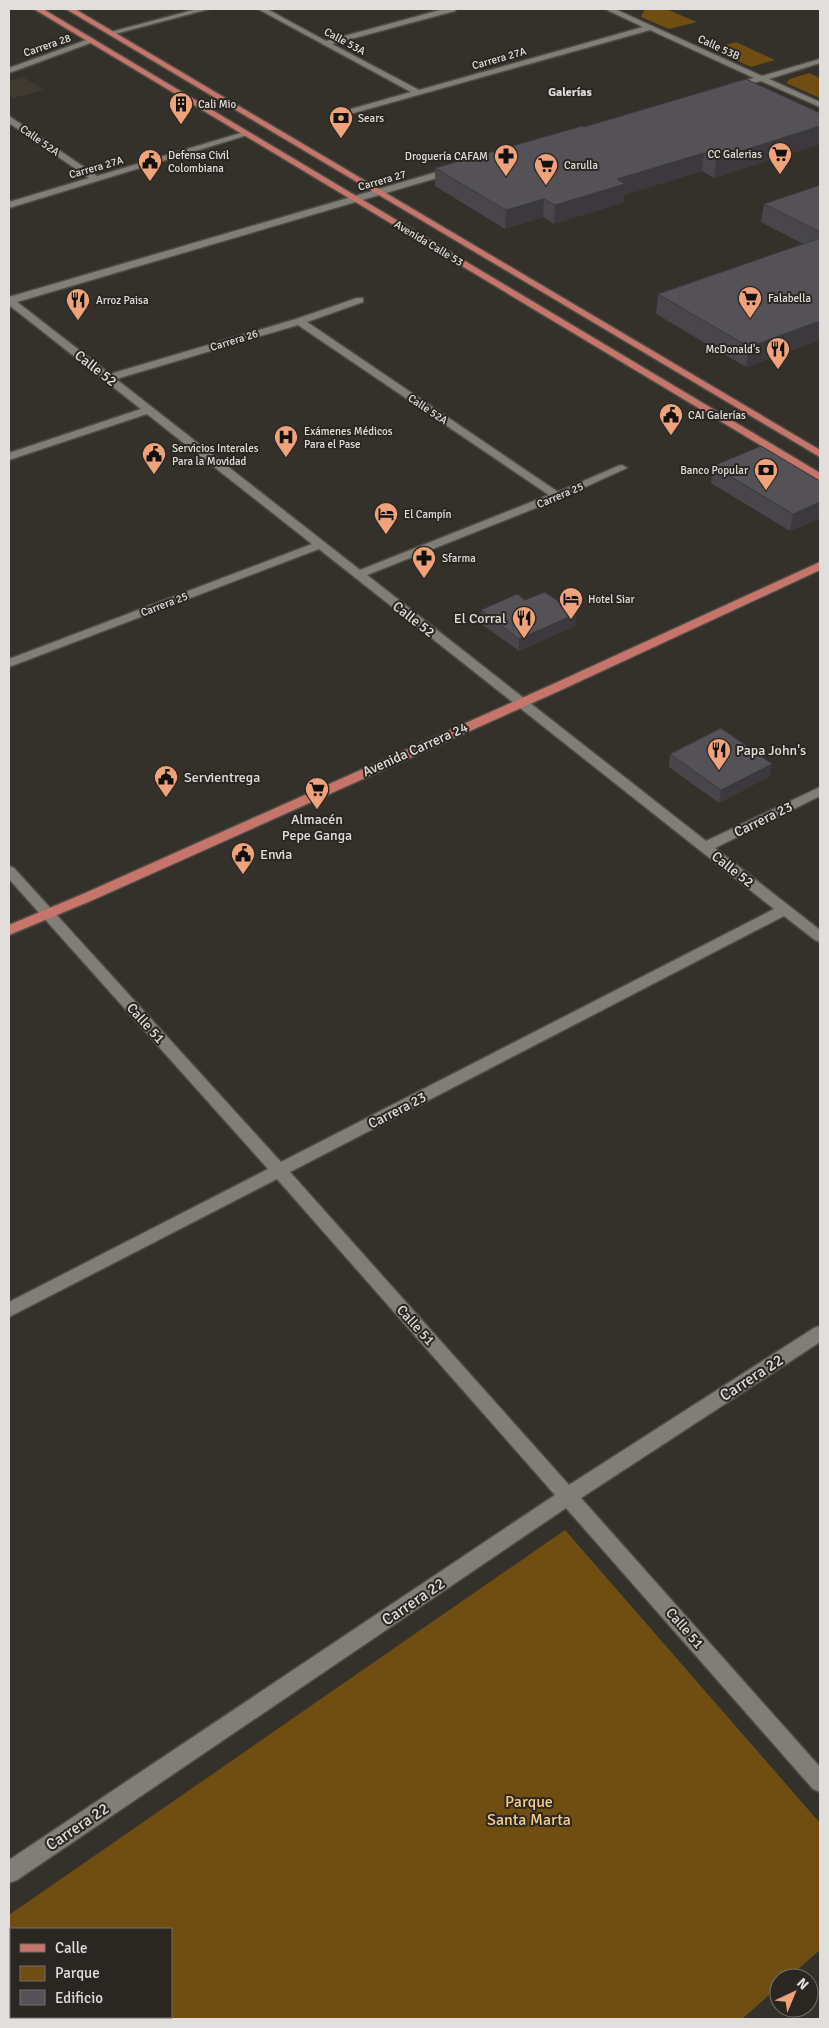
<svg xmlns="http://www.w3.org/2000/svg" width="829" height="2028" font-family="Signika,sans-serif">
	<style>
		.built { fill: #40392e }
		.green { fill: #704d10; fill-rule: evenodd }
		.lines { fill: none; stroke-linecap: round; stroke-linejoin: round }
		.minor-casing { stroke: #4f4c48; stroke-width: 3 }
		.major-casing { stroke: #4f4c48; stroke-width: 3 }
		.minor { fill: #817d77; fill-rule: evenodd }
		.major { fill: #c5756a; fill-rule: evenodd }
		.wall { fill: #48464b }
		.shaded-wall { fill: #3b393d }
		.building { fill: #545157; stroke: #3b393d }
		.labels { text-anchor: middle; stroke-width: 4; stroke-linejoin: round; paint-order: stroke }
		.far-street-label { font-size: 11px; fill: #e1dedb; stroke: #2a2722 }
		.far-poi-label { font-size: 11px; fill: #e1dedb; stroke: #2a2722; text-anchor: start }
		.far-neighbourhood-label { font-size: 12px; font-weight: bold; fill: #e1dedb; stroke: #2a2722 }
		.street-label { font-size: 14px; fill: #e1dedb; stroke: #2a2722 }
		.poi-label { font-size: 14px; fill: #e1dedb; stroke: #2a2722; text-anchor: start }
		.near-street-label { font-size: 16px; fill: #e1dedb; stroke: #2a2722 }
		.near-park-label { font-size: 16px; fill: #f8cd8d; stroke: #2a2722 }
	</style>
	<rect width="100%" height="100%" fill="#34312b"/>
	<path class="built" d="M23,77l21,13 -30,8 -5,-3v-14z"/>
	<path class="green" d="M649,9h17l31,13 -28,7 -28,-12 3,-7z
		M736,42l39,18 -24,7 -39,-18z
		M809,73l11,5v20l-34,-15 4,-4z
		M565,1530l255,293v127l-32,28h-9v8l-37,33h-733v-104zM11,1929h160v88h-160z"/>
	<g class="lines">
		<g class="minor-casing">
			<path id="minor" d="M197,9h12l-98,26 -4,-2z
				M258,9h9l59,32 118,-32h12l-1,2 -123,33 87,46 224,-63 -38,-18h10l147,67 58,-17v4l-51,16 51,23v5l-59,-26 -32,8v-4l25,-7 -104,-48 -296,83h-3v-4l60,-17z
				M89,39l7,2 -87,32v-5z
				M9,116l88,60 147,-44 7,2 -242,74v-6l80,-24 -80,-55z
				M454,167l4,3 -1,2 -440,130 93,72 186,-55 61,-21h6v4l-56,20 251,170 60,-26 4,-1 5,3 -66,30 -194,77 339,266 114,-54v9l-105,52 105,82v12l-5,-2 -31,-24 -494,256 279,313 245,-157 6,-2v16l-239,156 239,269v25l-7,-3 -247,-281 -549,372 -8,3v-23l546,-365 -278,-316 -268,138v-15l259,-133 -259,-290v-13l5,2 267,294 493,-253 -455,-360 -310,118v-8l303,-115 -165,-130 -138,46v-7l132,-44 -132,-104v-8zM298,325l251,170 -189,75 -244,-191z"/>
		</g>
		<g class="major-casing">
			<path id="major" d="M34,9h9l777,464v8z
				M66,9h9l745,441v7z
				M820,562v8l-261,121 -466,209 -84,35v-10l74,-31 468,-209z"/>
		</g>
		<use href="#minor" class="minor"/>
		<use href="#major" class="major"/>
	</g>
	<path class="wall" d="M820,113v31l-106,34 -12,-7 -78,24v7l-70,22 -11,-7 -38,12 -70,-43v-18l149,-41z
		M820,185v155l-74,27 -90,-53 2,-20 145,-50 -42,-22 3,-18z
		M713,466l107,15v37l-30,13 -79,-48z
		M525,600l51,14 -1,12 -56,25 -39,-28 1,-13z
		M670,754l100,22 -51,27 -50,-36z"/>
	<path class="shaded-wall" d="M820,126v18l-106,34 2,-19z
		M704,153l-2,18 -78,24v7l-70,22 1,-19 62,-26z
		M544,199l-1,18 -38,12 1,-19z
		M820,321v19l-74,27 3,-20z
		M820,502v16l-30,13 3,-17z
		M576,614l-1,12 -56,25v-12z
		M772,764l-2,12 -51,27 2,-13z"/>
	<path class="building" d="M746,79l74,34v13l-104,33 -12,-6 -87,26 8,5 -70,21 -11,-6 -38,11 -71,-42 147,-42 2,1z
		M820,185v47l-56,-28z
		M820,238v83l-71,26 -91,-53z
		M761,446l59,35v21l-27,12 -80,-48z
		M545,592l31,22 -57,25 -38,-29 36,-16 8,6z
		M721,728l51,36 -51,26 -51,-36z"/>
	<defs>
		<g id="building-pin" transform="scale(1.25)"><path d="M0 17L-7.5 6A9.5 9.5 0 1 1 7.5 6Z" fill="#f0a27a" stroke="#2a2722"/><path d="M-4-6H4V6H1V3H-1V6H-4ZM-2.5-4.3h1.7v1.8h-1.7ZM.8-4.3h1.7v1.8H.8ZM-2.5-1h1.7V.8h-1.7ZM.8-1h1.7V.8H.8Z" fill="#111"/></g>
		<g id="bank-pin" transform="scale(1.25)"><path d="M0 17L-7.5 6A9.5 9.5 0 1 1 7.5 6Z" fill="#f0a27a" stroke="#2a2722"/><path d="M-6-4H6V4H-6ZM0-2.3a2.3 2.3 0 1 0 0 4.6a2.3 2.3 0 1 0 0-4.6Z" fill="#111"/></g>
		<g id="supermarket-pin" transform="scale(1.25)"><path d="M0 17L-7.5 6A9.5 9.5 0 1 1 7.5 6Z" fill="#f0a27a" stroke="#2a2722"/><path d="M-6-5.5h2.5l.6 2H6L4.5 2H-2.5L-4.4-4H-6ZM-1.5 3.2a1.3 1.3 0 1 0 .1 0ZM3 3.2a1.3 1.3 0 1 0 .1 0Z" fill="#111"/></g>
		<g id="pharmacy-pin" transform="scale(1.25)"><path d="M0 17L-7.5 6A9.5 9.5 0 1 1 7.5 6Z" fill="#f0a27a" stroke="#2a2722"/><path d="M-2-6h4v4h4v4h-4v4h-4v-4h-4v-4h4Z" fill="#111"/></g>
		<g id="civic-pin" transform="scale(1.25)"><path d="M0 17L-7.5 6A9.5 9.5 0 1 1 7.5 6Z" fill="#f0a27a" stroke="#2a2722"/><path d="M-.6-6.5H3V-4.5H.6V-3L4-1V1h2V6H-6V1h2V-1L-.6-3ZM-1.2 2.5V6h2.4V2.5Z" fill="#111"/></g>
		<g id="restaurant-pin" transform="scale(1.25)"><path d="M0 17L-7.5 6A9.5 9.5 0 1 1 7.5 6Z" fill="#f0a27a" stroke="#2a2722"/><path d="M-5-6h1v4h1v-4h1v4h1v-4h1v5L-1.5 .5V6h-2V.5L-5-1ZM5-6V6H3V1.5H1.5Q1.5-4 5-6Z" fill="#111"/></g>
		<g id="hospital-pin" transform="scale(1.25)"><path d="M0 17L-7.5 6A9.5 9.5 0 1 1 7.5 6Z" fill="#f0a27a" stroke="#2a2722"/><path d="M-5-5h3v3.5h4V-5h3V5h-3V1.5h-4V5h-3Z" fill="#111"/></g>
		<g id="hotel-pin" transform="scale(1.25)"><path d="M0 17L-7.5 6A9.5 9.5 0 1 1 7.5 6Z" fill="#f0a27a" stroke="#2a2722"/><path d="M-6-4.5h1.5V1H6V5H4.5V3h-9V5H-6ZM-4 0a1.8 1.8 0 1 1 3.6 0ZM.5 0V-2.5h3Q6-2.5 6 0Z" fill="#111"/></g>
	</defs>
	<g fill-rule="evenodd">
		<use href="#building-pin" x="181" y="104"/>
		<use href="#bank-pin" x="341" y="118"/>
		<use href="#supermarket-pin" x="780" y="154"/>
		<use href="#pharmacy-pin" x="506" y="156"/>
		<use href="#civic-pin" x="150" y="161"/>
		<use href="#supermarket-pin" x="546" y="165"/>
		<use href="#supermarket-pin" x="750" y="298"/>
		<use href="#restaurant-pin" x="78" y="300"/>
		<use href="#restaurant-pin" x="778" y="349"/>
		<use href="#civic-pin" x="671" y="415"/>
		<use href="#hospital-pin" x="286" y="437"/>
		<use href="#civic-pin" x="154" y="454"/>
		<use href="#bank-pin" x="766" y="470"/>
		<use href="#hotel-pin" x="386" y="514"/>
		<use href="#pharmacy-pin" x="424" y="558"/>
		<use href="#hotel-pin" x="571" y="599"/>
		<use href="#restaurant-pin" x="524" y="618"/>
		<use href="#restaurant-pin" x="719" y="750"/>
		<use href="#civic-pin" x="166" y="777"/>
		<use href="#supermarket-pin" x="317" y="789"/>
		<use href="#civic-pin" x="243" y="854"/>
	</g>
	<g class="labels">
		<g class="far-street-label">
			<text transform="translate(345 41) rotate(28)" y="4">Calle 53A</text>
			<text transform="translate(47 45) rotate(-19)" y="4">Carrera 28</text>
			<text transform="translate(719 47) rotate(25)" y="4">Calle 53B</text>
			<text transform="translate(499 58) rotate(-16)" y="4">Carrera 27A</text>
			<text transform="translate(40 140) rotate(35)" y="4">Calle 52A</text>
			<text transform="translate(96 167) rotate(-16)" y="4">Carrera 27A</text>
			<text transform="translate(382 180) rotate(-16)" y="4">Carrera 27</text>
			<text transform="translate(429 243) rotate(31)" y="4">Avenida Calle 53</text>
			<text transform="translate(234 340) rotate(-17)" y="4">Carrera 26</text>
			<text transform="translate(428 409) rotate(34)" y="4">Calle 52A</text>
			<text transform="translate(560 495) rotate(-23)" y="4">Carrera 25</text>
			<text transform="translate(164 604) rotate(-21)" y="4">Carrera 25</text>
		</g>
		<g class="far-poi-label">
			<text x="198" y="108">Cali Mio</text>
			<text x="358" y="122">Sears</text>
			<text x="762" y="158" text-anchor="end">CC Galerias</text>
			<text x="168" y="159">Defensa Civil<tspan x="168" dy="13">Colombiana</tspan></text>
			<text x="488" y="160" text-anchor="end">Droguería CAFAM</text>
			<text x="564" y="169">Carulla</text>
			<text x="768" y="302">Falabella</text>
			<text x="96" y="304">Arroz Paisa</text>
			<text x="760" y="353" text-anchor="end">McDonald's</text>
			<text x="688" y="419">CAI Galerías</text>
			<text x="304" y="435">Exámenes Médicos<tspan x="304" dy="13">Para el Pase</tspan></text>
			<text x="172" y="452">Servicios Interales<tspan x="172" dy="13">Para la Movidad</tspan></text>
			<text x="748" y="474" text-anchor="end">Banco Popular</text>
			<text x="404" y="518">El Campín</text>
			<text x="442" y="562">Sfarma</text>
			<text x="588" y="603">Hotel Siar</text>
		</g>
		<g class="far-neighbourhood-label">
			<text x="570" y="96">Galerías</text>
		</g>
		<g class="street-label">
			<text transform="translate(96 368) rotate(38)" y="5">Calle 52</text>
			<text transform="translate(414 619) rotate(38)" y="5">Calle 52</text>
			<text transform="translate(415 749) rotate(-24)" y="5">Avenida Carrera 24</text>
			<text transform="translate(763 819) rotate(-26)" y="5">Carrera 23</text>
			<text transform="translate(733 869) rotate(38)" y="5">Calle 52</text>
			<text transform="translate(146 1023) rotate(48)" y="5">Calle 51</text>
			<text transform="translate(397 1110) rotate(-27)" y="5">Carrera 23</text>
			<text transform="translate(416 1325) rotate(48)" y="5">Calle 51</text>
			<text transform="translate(685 1628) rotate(49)" y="5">Calle 51</text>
		</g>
		<g class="poi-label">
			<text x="506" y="623" text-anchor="end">El Corral</text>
			<text x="736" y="755">Papa John's</text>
			<text x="184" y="782">Servientrega</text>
			<text x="317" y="824" text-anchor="middle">Almacén<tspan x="317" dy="16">Pepe Ganga</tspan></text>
			<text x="260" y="859">Envia</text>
		</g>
		<g class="near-street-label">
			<text transform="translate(751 1377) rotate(-33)" y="6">Carrera 22</text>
			<text transform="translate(413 1601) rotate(-34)" y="6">Carrera 22</text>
			<text transform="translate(77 1826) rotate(-34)" y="6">Carrera 22</text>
		</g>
		<g class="near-park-label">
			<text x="529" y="1807">Parque<tspan x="529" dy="18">Santa Marta</tspan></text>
		</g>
	</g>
	<rect width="829" height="2028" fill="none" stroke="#e1dedb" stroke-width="20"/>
	<rect x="10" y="1928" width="162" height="90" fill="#2a2722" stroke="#73706c"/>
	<rect x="20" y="1944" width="25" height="8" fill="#c5756a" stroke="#73706c"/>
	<text x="55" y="1953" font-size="15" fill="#e1dedb">Calle</text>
	<rect x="20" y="1966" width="25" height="15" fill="#704d10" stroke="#73706c"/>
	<text x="55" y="1978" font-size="15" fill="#e1dedb">Parque</text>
	<rect x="20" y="1990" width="25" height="15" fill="#545157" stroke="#73706c"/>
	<text x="55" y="2003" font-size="15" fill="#e1dedb">Edificio</text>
	<g transform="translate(794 1993) rotate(44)"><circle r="24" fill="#2a2722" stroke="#73706c"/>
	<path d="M0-4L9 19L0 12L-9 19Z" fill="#f0a27a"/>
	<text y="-8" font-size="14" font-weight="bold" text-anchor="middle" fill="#e1dedb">N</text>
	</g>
</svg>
